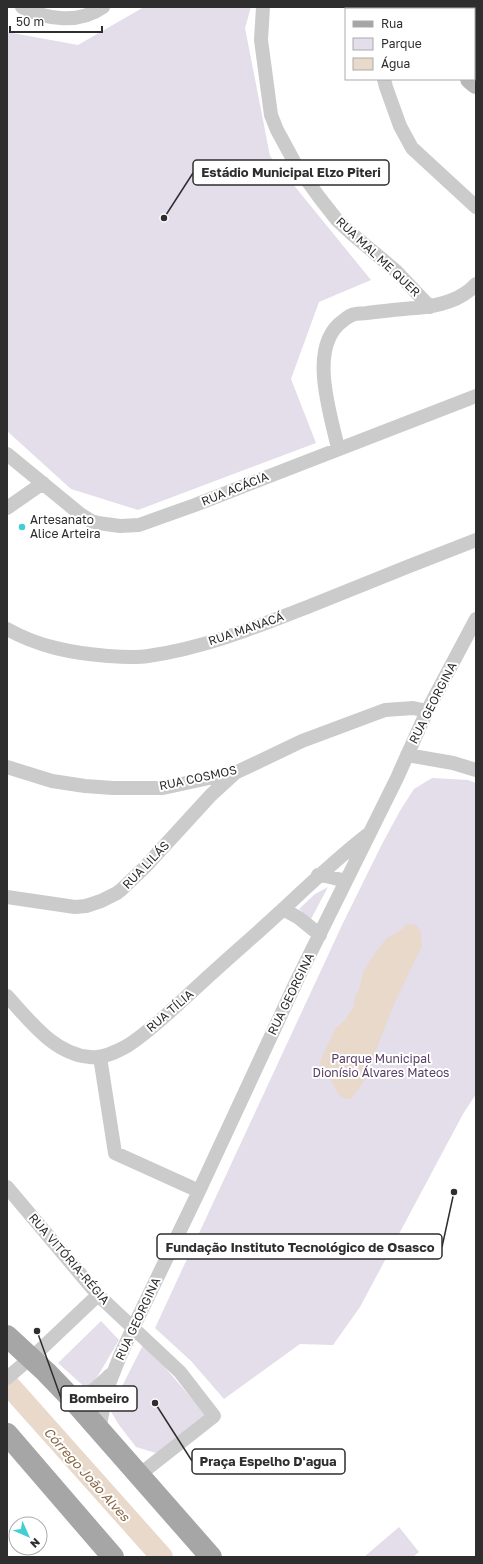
<svg xmlns="http://www.w3.org/2000/svg" width="483" height="1564" font-family="'Golos Text',sans-serif">
	<style>
		.green { fill: #e4ddea }
		.water { fill: #e8d9cb }
		.lines { fill: none; stroke-linecap: round; stroke-linejoin: round }
		.river { stroke: #e8d9cb; stroke-width: 22 }
		.street { stroke: #cbcbcb; stroke-width: 14 }
		.secondary { stroke: #b8b8b8; stroke-width: 20 }
		.primary { stroke: #a6a6a6; stroke-width: 22 }
		.poi-dot { fill: #41cfd4; stroke: #fff; stroke-width: 1.5 }
		.labels { text-anchor: middle; stroke-width: 4; stroke-linejoin: round; paint-order: stroke }
		.street-label { font-size: 12px; fill: #2e2e2e; stroke: #fff }
		.poi-label { font-size: 12px; fill: #2e2e2e; stroke: #fff; text-anchor: start }
		.park-label { font-size: 12px; fill: #584065; stroke: #fff }
		.water-label { font-size: 13px; font-style: italic; fill: #864; stroke: #fff }
		.leader { fill: none; stroke: #2e2e2e; stroke-width: 1.5 }
		.callout-dot { fill: #2e2e2e; stroke: #fff; stroke-width: 1.5 }
		.callout { fill: #fff; stroke: #2e2e2e; stroke-width: 1.5 }
		.callout-label { font-size: 13px; text-anchor: middle; font-weight: bold; fill: #2e2e2e }
	</style>
	<rect width="100%" height="100%" fill="#fff"/>
	<path class="green" d="M144,7h107l-6,21 25,128 101,124 -52,22 -28,77 25,64 -178,67 -67,-21 -64,-58v-399l71,13z
		M432,778l36,2 8,3v311l-13,20 -103,193 -27,38 -33,-1 -76,55 -33,-38 -36,-33 188,-405 39,-79 19,-35 13,-20z
		M328,887l-17,32 -12,-10 16,-15z
		M101,1321l18,19 -30,51 -31,-28z
		M144,1343l61,71 -49,39 -20,-6 -17,-22 -9,-15z
		M399,1527l20,25 -6,5h-49z"/>
	<path class="water" d="M406,924l10,1 5,7 1,14 -27,56 -32,81 -11,15 -6,1 -7,-4 -11,-20 -8,-13 15,-33 10,-9 9,-14v-7l5,-9 4,-18 13,-20 11,-14 16,-9z"/>
	<g class="lines">
		<path class="river" d="M7,1383l155,174"/>
		<path class="street" d="M22,7c25,13 57,17 81,0
			M263,7l-2,33 10,75 6,15 19,35 23,32 18,23 15,14 44,37 34,36
			M372,7v2
			M384,79l2,8 14,39 12,22 64,59
			M338,448c-8,-36 -31,-103 6,-128 3,-2 5,-4 8,-5 4,-2 10,-1 15,-2 16,-2 32,-4 49,-5 22,-2 45,-7 60,-24
			M7,454l73,60 11,7 7,2 22,3 19,-1 56,-20 281,-109
			M7,508l36,-25
			M7,629c32,18 65,24 101,27 14,1 27,2 40,0 58,-8 113,-31 167,-52 54,-22 107,-43 161,-64
			M407,755l46,8 23,7
			M7,767l45,14 33,5 28,2h50l74,-16 65,-31 83,-31 28,-2 14,3
			M318,875l8,1 20,5
			M7,897l68,10 11,-1 15,-5 16,-8 5,-4 23,-22 66,-72 25,-23
			M283,909l16,9 21,17
			M7,996c23,25 47,58 83,61 12,2 26,-5 37,-11 24,-15 50,-41 71,-60 27,-25 55,-49 81,-73 29,-27 57,-54 88,-78
			M100,1057l15,96 84,38
			M7,1187l91,108 82,77 34,44 -75,59
			M7,1378l33,-28 58,-55
			M74,1401c15,-6 25,-15 36,-26
			M99,1430l8,-41 13,-33 13,-28 66,-137 99,-213 99,-200 30,-67 49,-92"/>
		<path class="secondary" d="M392,7l2,2
			M470,79l6,5"/>
		<path class="primary" d="M7,1336l39,36 28,29 137,156
			M7,1434l106,123"/>
	</g>
	<circle class="poi-dot" cx="22" cy="527" r="4"/>
	<g class="labels">
		<g class="street-label">
			<text transform="translate(378 257) rotate(43)" y="4">RUA MAL ME QUER</text>
			<text transform="translate(235 489) rotate(-22)" y="4">RUA ACÁCIA</text>
			<text transform="translate(246 629) rotate(-19)" y="4">RUA MANACÁ</text>
			<text transform="translate(433 703) rotate(-63)" y="4">RUA GEORGINA</text>
			<text transform="translate(198 778) rotate(-12)" y="4">RUA COSMOS</text>
			<text transform="translate(146 865) rotate(-46)" y="4">RUA LILÁS</text>
			<text transform="translate(291 994) rotate(-64)" y="4">RUA GEORGINA</text>
			<text transform="translate(170 1011) rotate(-41)" y="4">RUA TÍLIA</text>
			<text transform="translate(69 1259) rotate(49)" y="4">RUA VITÓRIA-RÉGIA</text>
			<text transform="translate(138 1319) rotate(-65)" y="4">RUA GEORGINA</text>
		</g>
		<g class="poi-label">
			<text x="30" y="524">Artesanato<tspan x="30" dy="14">Alice Arteira</tspan></text>
		</g>
		<g class="park-label">
			<text x="381" y="1063">Parque Municipal<tspan x="381" dy="14">Dionísio Álvares Mateos</tspan></text>
		</g>
		<g class="water-label">
			<text transform="translate(87 1474) rotate(48)" y="5">Córrego João Alves</text>
		</g>
	</g>
	<path class="leader" d="M164 218L193 173M454 1192L442 1247M37 1331L61 1398M155 1403L192 1461"/>
	<g class="callout-dot">
		<circle cx="164" cy="218" r="4"/>
		<circle cx="454" cy="1192" r="4"/>
		<circle cx="37" cy="1331" r="4"/>
		<circle cx="155" cy="1403" r="4"/>
	</g>
	<g class="callout">
		<rect x="193" y="160" width="196" height="25" rx="4"/>
		<rect x="157" y="1234" width="285" height="25" rx="4"/>
		<rect x="61" y="1386" width="76" height="25" rx="4"/>
		<rect x="192" y="1449" width="153" height="25" rx="4"/>
	</g>
	<g class="callout-label">
		<text x="291" y="177">Estádio Municipal Elzo Piteri</text>
		<text x="300" y="1252">Fundação Instituto Tecnológico de Osasco</text>
		<text x="99" y="1403">Bombeiro</text>
		<text x="268" y="1466">Praça Espelho D'agua</text>
	</g>
	<rect width="483" height="1564" fill="none" stroke="#2e2e2e" stroke-width="16"/>
	<rect x="345" y="8" width="130" height="72" fill="#ffffff" stroke="#ababab"/>
	<rect x="353" y="21" width="20" height="6" fill="#a6a6a6" stroke="#ababab"/>
	<text x="381" y="28" font-size="12" fill="#2e2e2e">Rua</text>
	<rect x="353" y="38" width="20" height="12" fill="#e4ddea" stroke="#ababab"/>
	<text x="381" y="48" font-size="12" fill="#2e2e2e">Parque</text>
	<rect x="353" y="58" width="20" height="12" fill="#e8d9cb" stroke="#ababab"/>
	<text x="381" y="68" font-size="12" fill="#2e2e2e">Água</text>
	<g transform="translate(28 1536) rotate(135)"><circle r="19" fill="#ffffff" stroke="#ababab"/>
	<path d="M0-3L7 15L0 10L-7 15Z" fill="#41cfd4"/>
	<text y="-6" font-size="11" font-weight="bold" text-anchor="middle" fill="#2e2e2e">N</text>
	</g>
	<path d="M10 26v6h92v-6" fill="none" stroke="#2e2e2e" stroke-width="2"/>
	<text x="16" y="26" font-size="12" fill="#2e2e2e" stroke="#ffffff" stroke-width="3" paint-order="stroke">50 m</text>
</svg>
